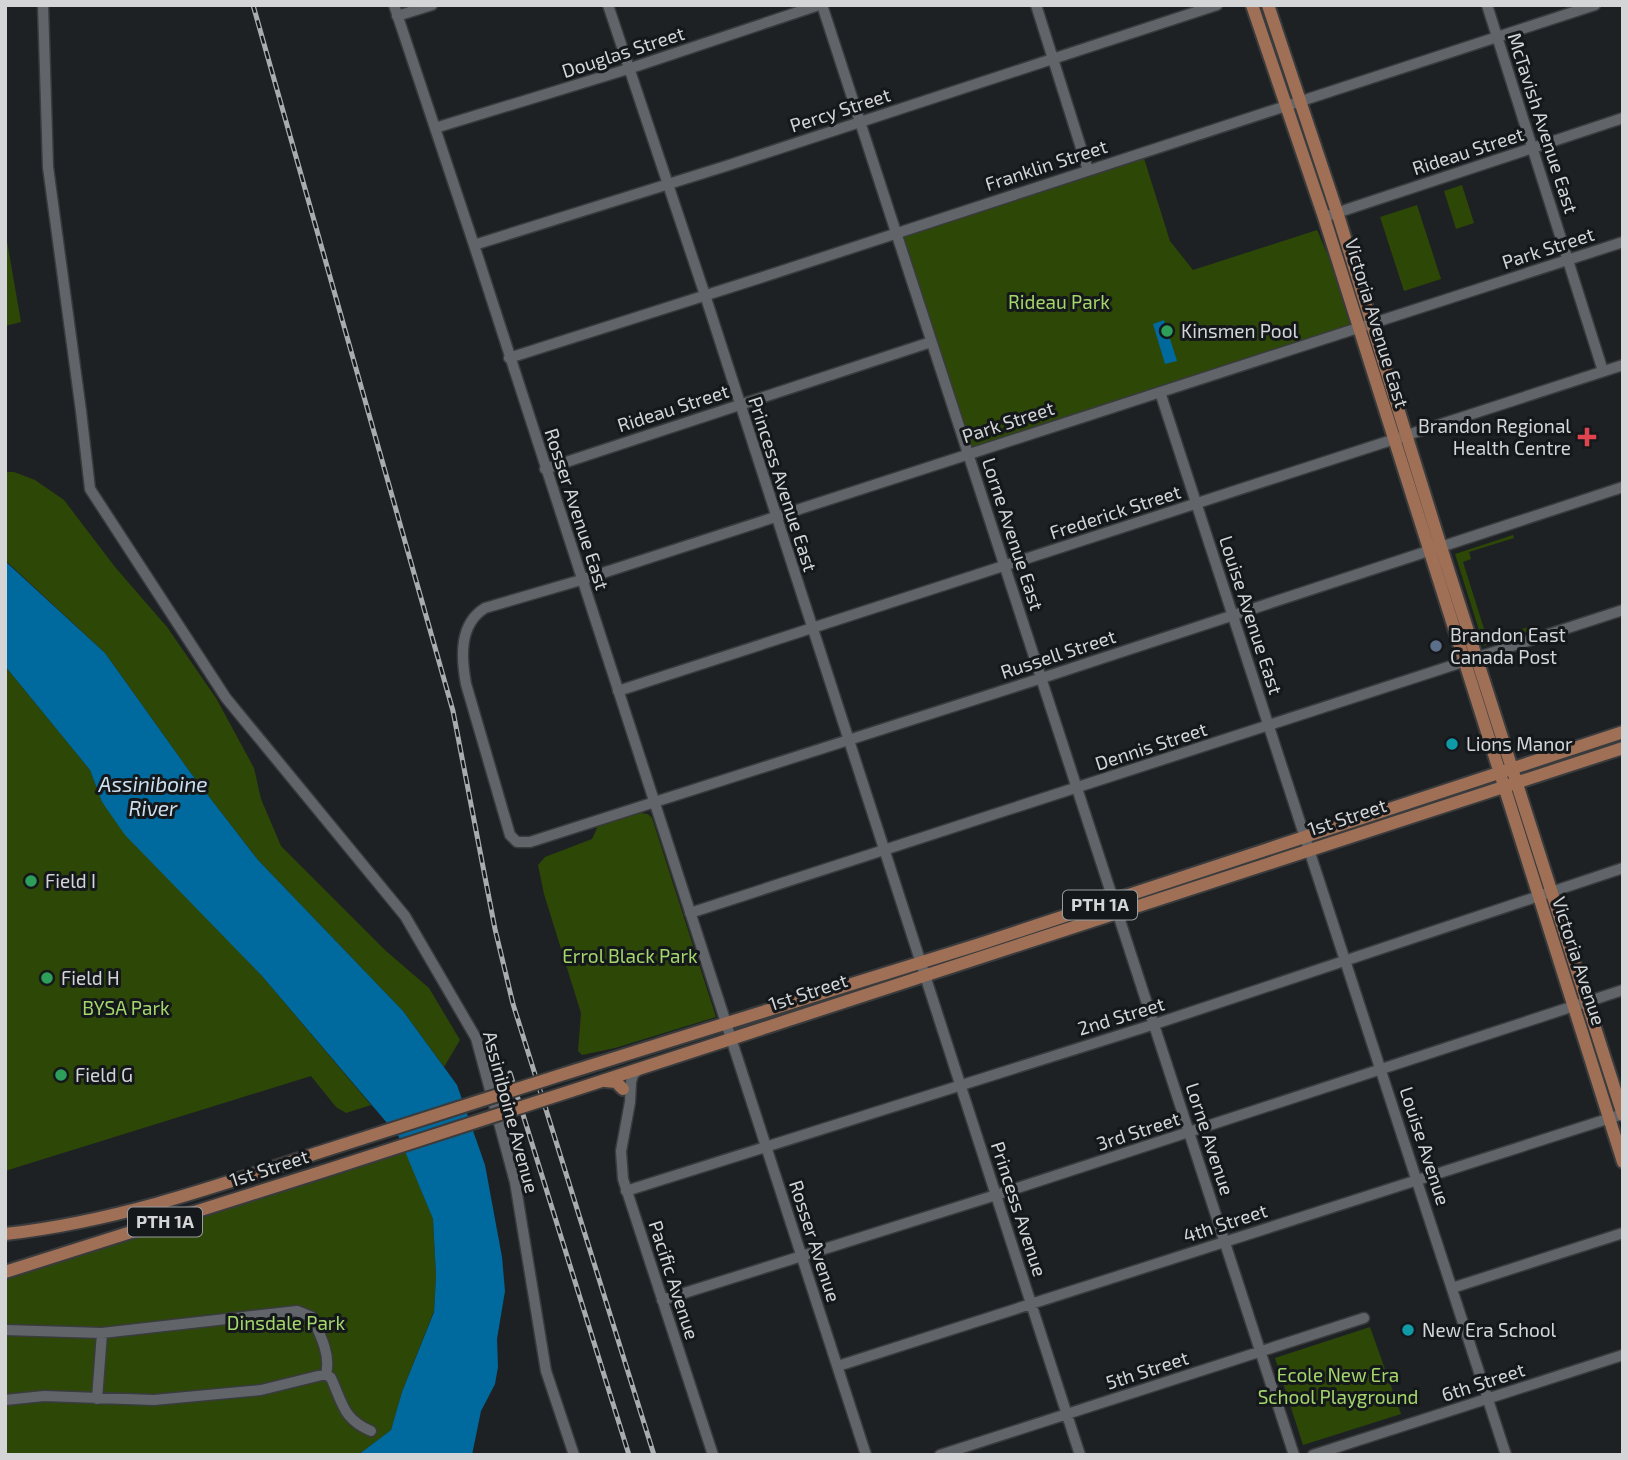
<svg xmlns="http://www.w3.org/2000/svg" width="1628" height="1460" font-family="'Exo 2',sans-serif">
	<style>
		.green { fill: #2d4706 }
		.water { fill: #00699d }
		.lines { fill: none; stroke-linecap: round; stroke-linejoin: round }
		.minor-casing { stroke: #393b3d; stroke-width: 13 }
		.major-casing { stroke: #393b3d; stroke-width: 16 }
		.minor { stroke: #616569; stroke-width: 10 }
		.major { stroke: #9f6f56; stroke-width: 12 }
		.rail-casing { stroke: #a9acae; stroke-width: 5 }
		.rail { stroke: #15181b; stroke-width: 2.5; stroke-dasharray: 8; stroke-linecap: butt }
		.major-bridge-casing { stroke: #393b3d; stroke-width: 16; stroke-linecap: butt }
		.major-bridge { stroke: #9f6f56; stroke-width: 12 }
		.leisure-dot { fill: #2e9e5b; stroke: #15181b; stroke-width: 2.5 }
		.health-dot { fill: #e0444e; stroke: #15181b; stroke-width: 2.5 }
		.service-dot { fill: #5c6f8a; stroke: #15181b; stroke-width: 2.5 }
		.culture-dot { fill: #0f9aa8; stroke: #15181b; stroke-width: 2.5 }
		.labels { text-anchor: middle; stroke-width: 6; stroke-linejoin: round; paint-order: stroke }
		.shield { fill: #15181b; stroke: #9a9c9f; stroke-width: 2 }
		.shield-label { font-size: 18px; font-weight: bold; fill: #d3d5d7 }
		.street-label { font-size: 19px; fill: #d3d5d7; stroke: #15181b }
		.park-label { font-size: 19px; fill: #a5d66c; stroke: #15181b }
		.poi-label { font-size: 19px; fill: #d3d5d7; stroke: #15181b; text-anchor: start }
		.water-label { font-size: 21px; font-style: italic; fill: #ccdfee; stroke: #15181b }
	</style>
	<rect width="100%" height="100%" fill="#1e2124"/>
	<path class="green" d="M1142,152l28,89 23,29 124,-40 42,97 -391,127 -72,-221z
		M1462,185l12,38 -18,6 -12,-38z
		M1417,205l24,74 -37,12 -24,-74z
		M5,230l16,92 -16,4z
		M5,472h9l21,8 29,20 51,67 52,60 49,71 38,70 7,31 20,47 105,105 43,37 31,52 -16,27 -41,-56 -145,-151 -68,-88 -85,-119 -100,-93z
		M1513,535l1,3 -45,14 2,7 -8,3 22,70 8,-3 3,8 32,-10 1,4 -45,15 -29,-92z
		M5,666l85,104 12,32 160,174 109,129 -25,8 -10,-6 -25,-31 -306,95z
		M640,813l8,1 4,4 64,199 -101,31 -33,7 -4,-4 3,-38 -37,-119 -6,-29 7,-8 47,-18 6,-13z
		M404,1148l29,71 3,57 -2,35 -32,81 -11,38 -33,25h-353v-180z
		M1370,1327l31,87 -98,31 -28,-87z"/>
	<path class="water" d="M1164,320l13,41 -12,3 -12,-40z
		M5,561l100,92 85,119 68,88 145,151 54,74 28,80 17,92 3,34 -8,48 1,28 -3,17 -14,27 -9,44h-114l33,-25 11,-38 32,-80 2,-36 -3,-57 -34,-82 -137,-161 -137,-141 -23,-33 -12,-32 -85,-104z"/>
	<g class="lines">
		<g class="minor-casing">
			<path id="minor" d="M43,5l5,162 33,244 9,78 136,209 179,218 71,122 39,144 31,189 28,84
				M394,5l80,240 392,1210
				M608,5l97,290 375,1160
				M822,5l472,1450
				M1036,5l52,165
				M1487,5l116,366
				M397,16l35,-11
				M435,128l193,-59 191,-64
				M1324,217l299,-99
				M1623,242l-1042,338 -96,28c-26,16 -24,49 -19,76l44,151 7,7h13l512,-164 581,-191
				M474,245l252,-79 491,-161
				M509,358l254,-81 832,-272
				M1160,392l346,1063
				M545,469l386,-127
				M618,691l1005,-326
				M690,913l933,-303
				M640,1068l-7,7 -2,7 -1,20 -9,49 2,28 90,276
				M626,1191l529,-167 468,-156
				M1452,1288l171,-55
				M662,1300l334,-105 627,-205
				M5,1330l97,3 195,-22 15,6c8,17 19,38 14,57l-65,16 -107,10 -110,-4 -39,4
				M838,1366l785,-252
				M326,1374l5,4c12,26 12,41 40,53
				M97,1399l5,-66
				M940,1455l424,-137
				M1313,1455l310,-100"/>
		</g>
		<g class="major-casing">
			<path id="major" d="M1252,5l72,212 299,945
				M1268,5l69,207 104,335 182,568
				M564,1074l416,-130 643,-212
				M605,1081l11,1 7,7
				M571,1091l1052,-343
				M5,1234c108,-12 210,-47 312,-81
				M5,1272l319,-101"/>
		</g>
		<use href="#minor" class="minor"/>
		<use href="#major" class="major"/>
		<g class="rail-casing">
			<path id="rail" d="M253,5l200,706 42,218 18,75 141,451
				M510,1073l119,382"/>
		</g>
		<use href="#rail" class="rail"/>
		<g class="major-bridge-casing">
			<path id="major-bridge" d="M317,1153l247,-79
				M324,1171l247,-80"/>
		</g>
		<use href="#major-bridge" class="major-bridge"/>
	</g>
	<g class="leisure-dot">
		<circle cx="1167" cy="331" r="7"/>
		<circle cx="31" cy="881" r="7"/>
		<circle cx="47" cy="978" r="7"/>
		<circle cx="61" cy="1075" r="7"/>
	</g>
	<path class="health-dot" d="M1583.5 426.5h7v7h7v7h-7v7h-7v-7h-7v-7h7z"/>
	<circle class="service-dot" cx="1436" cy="646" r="7"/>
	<g class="culture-dot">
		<circle cx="1452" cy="744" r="7"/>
		<circle cx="1408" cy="1330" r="7"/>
	</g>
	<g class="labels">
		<g class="shield">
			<rect x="1063" y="890.5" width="74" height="29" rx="5"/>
			<rect x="128" y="1207.5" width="74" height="29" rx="5"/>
		</g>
		<g class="shield-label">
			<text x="1100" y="911">PTH 1A</text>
			<text x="165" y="1228">PTH 1A</text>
		</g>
		<g class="street-label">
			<text transform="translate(623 52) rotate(-18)" y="7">Douglas Street</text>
			<text transform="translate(840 110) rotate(-18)" y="7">Percy Street</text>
			<text transform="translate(1543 123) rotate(72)" y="7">McTavish Avenue East</text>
			<text transform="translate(1468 151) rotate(-18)" y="7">Rideau Street</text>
			<text transform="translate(1046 165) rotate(-18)" y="7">Franklin Street</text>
			<text transform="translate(1548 248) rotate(-18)" y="7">Park Street</text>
			<text transform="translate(1377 323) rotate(73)" y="7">Victoria Avenue East</text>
			<text transform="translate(673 408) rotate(-18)" y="7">Rideau Street</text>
			<text transform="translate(1008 422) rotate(-18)" y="7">Park Street</text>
			<text transform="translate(783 484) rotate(72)" y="7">Princess Avenue East</text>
			<text transform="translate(577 509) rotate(72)" y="7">Rosser Avenue East</text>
			<text transform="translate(1115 512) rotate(-18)" y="7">Frederick Street</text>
			<text transform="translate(1013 534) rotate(72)" y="7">Lorne Avenue East</text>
			<text transform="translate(1251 615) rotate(72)" y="7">Louise Avenue East</text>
			<text transform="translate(1058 654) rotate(-18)" y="7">Russell Street</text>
			<text transform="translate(1151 746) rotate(-18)" y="7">Dennis Street</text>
			<text transform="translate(1347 817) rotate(-18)" y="7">1st Street</text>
			<text transform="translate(1579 961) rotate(72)" y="7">Victoria Avenue</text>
			<text transform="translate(808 992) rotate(-18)" y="7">1st Street</text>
			<text transform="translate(1121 1016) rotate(-17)" y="7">2nd Street</text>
			<text transform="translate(511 1112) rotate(75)" y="7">Assiniboine Avenue</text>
			<text transform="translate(1138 1131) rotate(-18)" y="7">3rd Street</text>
			<text transform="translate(1210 1139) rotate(72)" y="7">Lorne Avenue</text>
			<text transform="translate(1425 1146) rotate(72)" y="7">Louise Avenue</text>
			<text transform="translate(269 1168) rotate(-18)" y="7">1st Street</text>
			<text transform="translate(1019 1209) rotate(72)" y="7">Princess Avenue</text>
			<text transform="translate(1225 1223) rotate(-18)" y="7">4th Street</text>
			<text transform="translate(815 1241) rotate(72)" y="7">Rosser Avenue</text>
			<text transform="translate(674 1280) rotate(72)" y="7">Pacific Avenue</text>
			<text transform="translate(1147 1370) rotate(-18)" y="7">5th Street</text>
			<text transform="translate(1483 1382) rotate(-18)" y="7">6th Street</text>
		</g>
		<g class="park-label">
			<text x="1059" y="309">Rideau Park</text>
			<text x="630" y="963">Errol Black Park</text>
			<text x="126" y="1015">BYSA Park</text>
			<text x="286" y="1330">Dinsdale Park</text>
			<text x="1338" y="1382">Ecole New Era<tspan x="1338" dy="22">School Playground</tspan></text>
		</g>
		<g class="poi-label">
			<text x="1181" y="338">Kinsmen Pool</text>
			<text x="1571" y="433" text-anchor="end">Brandon Regional<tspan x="1571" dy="22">Health Centre</tspan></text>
			<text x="1450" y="642">Brandon East<tspan x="1450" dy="22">Canada Post</tspan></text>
			<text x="1466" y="751">Lions Manor</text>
			<text x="45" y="888">Field I</text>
			<text x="61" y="985">Field H</text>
			<text x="75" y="1082">Field G</text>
			<text x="1422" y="1337">New Era School</text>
		</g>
		<g class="water-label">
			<text x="153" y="792">Assiniboine<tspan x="153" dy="24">River</tspan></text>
		</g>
	</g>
	<rect width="1628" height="1460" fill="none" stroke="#d3d5d7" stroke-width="14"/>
</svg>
